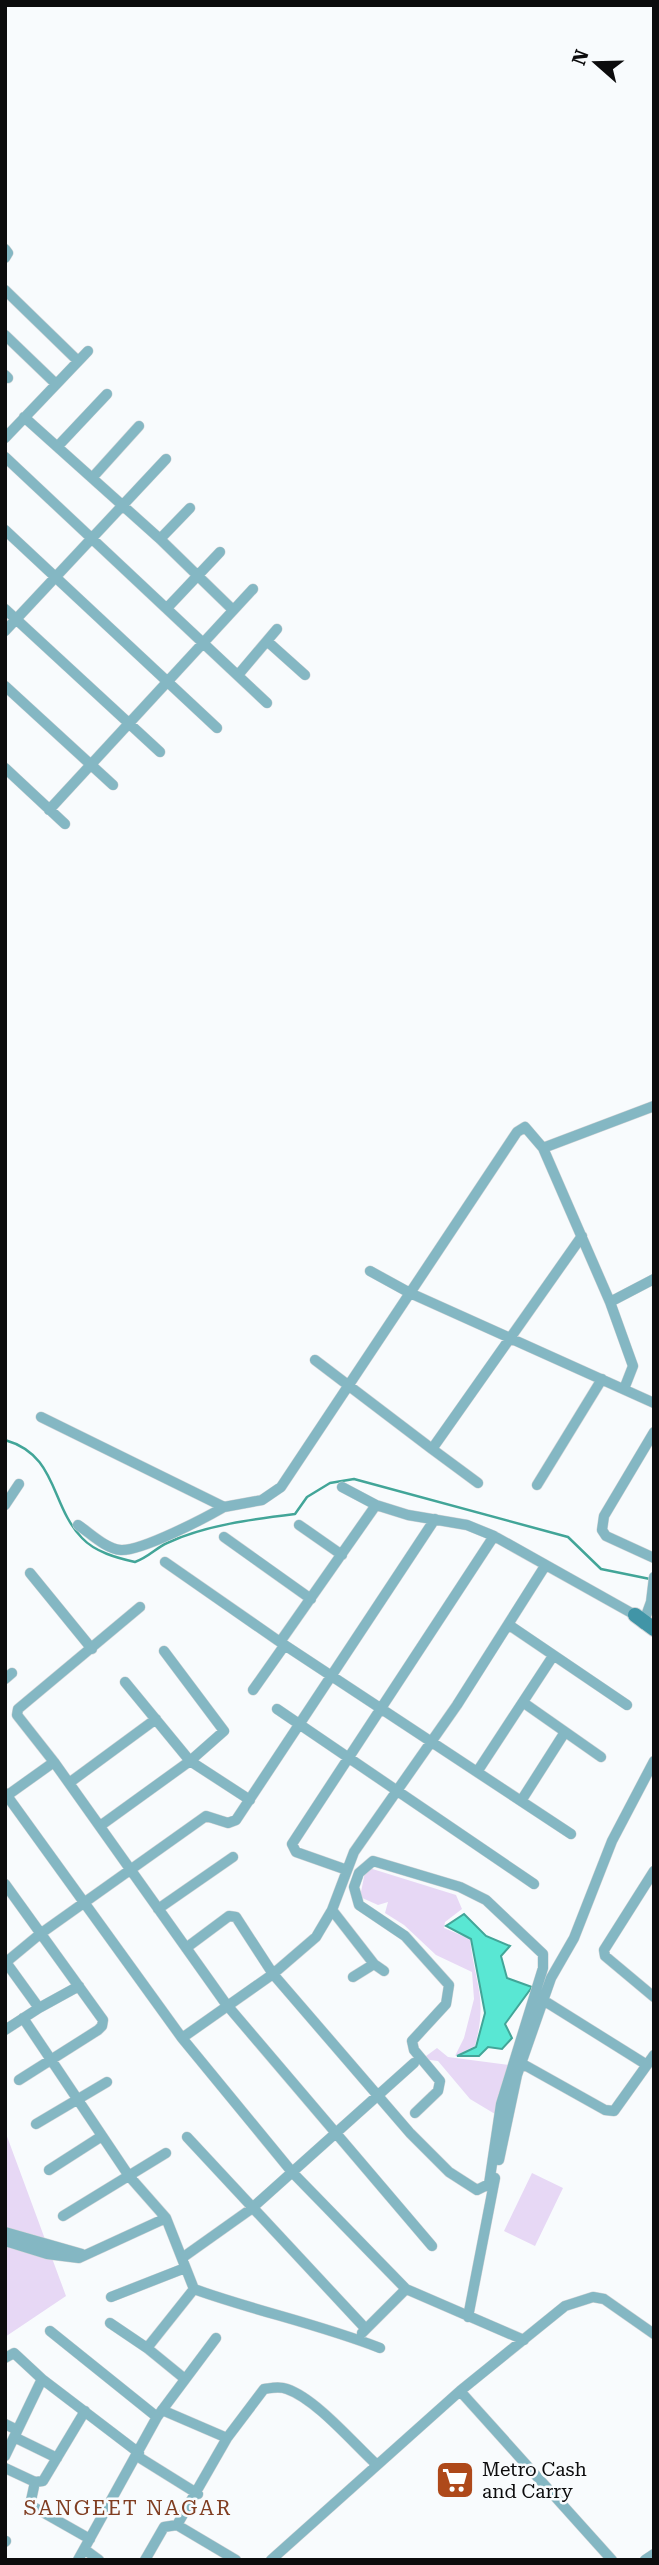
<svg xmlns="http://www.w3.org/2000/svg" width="659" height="2565" font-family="'Roboto Serif',serif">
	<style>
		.green { fill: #e7d8f5 }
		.water { fill: #59e7d3; stroke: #42a598; stroke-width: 2 }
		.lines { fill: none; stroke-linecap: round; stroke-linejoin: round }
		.stream { stroke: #42a598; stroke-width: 2.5 }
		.street-casing { stroke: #d2d5d7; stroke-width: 11 }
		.secondary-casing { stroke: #d2d5d7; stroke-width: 16 }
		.street { stroke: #84b7c3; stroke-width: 10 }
		.secondary { stroke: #4195a7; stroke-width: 14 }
		.labels { text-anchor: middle; stroke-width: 5; stroke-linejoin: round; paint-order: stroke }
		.poi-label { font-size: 19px; fill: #0c0c0d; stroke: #f8fbfd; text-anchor: start }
		.neighbourhood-label { font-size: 21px; letter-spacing: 2px; fill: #803e22; stroke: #f8fbfd }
	</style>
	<rect width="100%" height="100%" fill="#f8fbfd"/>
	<path class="green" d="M366,1867l90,28 6,14 -17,13 -1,6 26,11c5,46 18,58 5,107l-20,10 9,-18 10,-39 -2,-27 -36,-17 -32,-30 -19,-12 3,-11 -10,3 -18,-8z
		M437,2048l11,9 61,8 -14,49 -25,-15 -32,-38 -16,-2z
		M5,2131l61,165 -61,41z
		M532,2173l31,15 -28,58 -31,-15z"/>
	<path class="water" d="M464,1914l22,22 24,10 -9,10 6,22 25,9 -27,37 7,14 -10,11 -14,-2 -9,9h-22l19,-9 9,-34 -14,-74 -25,-13z"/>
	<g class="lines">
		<path class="stream" d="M5,1440c53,15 45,65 77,98 13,14 35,20 53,24 14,-5 21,-14 32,-19 39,-18 87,-24 128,-29l12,-17 23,-14 24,-4 214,58 33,32 49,10"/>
		<g class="street-casing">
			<path id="street" d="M5,249l3,4 -3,5
				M5,290l73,71
				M5,335l51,49
				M5,375l3,3
				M24,417l136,122 73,71
				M5,438l83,-87
				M58,446l49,-52
				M5,457l262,246
				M92,478l47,-52
				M5,530l212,198
				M160,539l30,-31
				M167,608l53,-56
				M5,609l155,143
				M5,631l161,-172
				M267,641l38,34
				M238,675l39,-46
				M5,686l108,99
				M5,768l60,56
				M49,810l204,-221
				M543,1148l111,-42
				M370,1271l40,22 244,110
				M610,1302l44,-23
				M315,1360l117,89 150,-213
				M41,1417l183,90 38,-7 19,-13 236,-355 8,-5 18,21 67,154 23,64 -9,23
				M654,1432l-50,84 -2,14 4,6 48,22
				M432,1449l46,34
				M537,1485l65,-106
				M342,1487l34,18 32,10 59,10 27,11 141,79
				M5,1505l14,-21
				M376,1505l-96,137 291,192
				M78,1525c12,8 28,24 43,25 21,1 84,-32 103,-43
				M299,1525l43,30
				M224,1537l87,62
				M165,1562l115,80
				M30,1573l62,76
				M140,1607l-122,102 -1,6 37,47 172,242 206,242
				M643,1624l8,-22 3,-25
				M509,1625l118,80
				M5,1679l7,-6
				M125,1682l65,79 60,39
				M253,1690l31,-44
				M524,1703l77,54
				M277,1709l257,175
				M477,1772l76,-116
				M69,1783l87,-64
				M5,1793l177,245 110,134 114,117 118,51
				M5,1797l49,-35
				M521,1801l44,-69
				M100,1826l90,-65 34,-30 -60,-80
				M347,1870l-51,-18 -4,-8 202,-308
				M654,1871l-50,79 1,6 49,41
				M5,1884l98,136 -1,6 -4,4 -79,50
				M158,1909l75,-52
				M332,1910l42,54 10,7
				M186,1948l43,-32 7,1 37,57 137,159 39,39 28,18 12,-6 12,-80 42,-136v-14l-57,-54 -26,-13 -87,-26 -14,12 -5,14 5,18 46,31 44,49 -3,19 -34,37 2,9 26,31 -2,10 -23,22
				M5,1961l34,47 -34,22
				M5,1963l35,-29 166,-118 22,7 8,-3 199,-301
				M353,1977l21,-13
				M543,2000l104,65
				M39,2008l40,-22
				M23,2018l106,158 37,42 28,71c61,22 125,35 186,59
				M182,2038l91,-64 43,-37 16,-27 22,-58 103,-147 88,-139
				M521,2063l84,47 9,1 40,-56
				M36,2124l71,-42
				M187,2137l177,190
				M499,2160l18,-85 34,-97 23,-40 38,-97 42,-80
				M49,2170l53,-34
				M63,2216l103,-63
				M5,2232l77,22
				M5,2241l42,13 32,4 87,-40
				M182,2258l69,-49 163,-146
				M111,2297l74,-29
				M468,2317l27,-139
				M110,2323l37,25
				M50,2331l107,86
				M362,2333l44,-44
				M5,2358l9,-5 28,26 -37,77
				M42,2379l97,74
				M185,2379l-38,-31 47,-59
				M460,2391l152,169
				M162,2410l65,28
				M5,2424l12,6
				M14,2437l43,21
				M137,2456l61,38
				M5,2468l30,14 8,-1 42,-70
				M35,2482l-5,23 60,34
				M5,2542l1,-1
				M84,2549l15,11
				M78,2560l79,-143 59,-79
				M145,2560l19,-33 13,-2
				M236,2560l-59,-35 50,-87 37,-49c8,-1 15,-3 23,0 29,10 66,54 90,76
				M271,2560l189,-169 105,-85 28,-9 11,2 50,35
				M645,2560l9,-6"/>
		</g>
		<g class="secondary-casing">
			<path id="secondary" d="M635,1615l19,14"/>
		</g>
		<use href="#street" class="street"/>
		<use href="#secondary" class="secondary"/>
	</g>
	<defs>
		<g id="supermarket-square" transform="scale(2.0125)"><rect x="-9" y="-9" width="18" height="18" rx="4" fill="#ae491a" stroke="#f8fbfd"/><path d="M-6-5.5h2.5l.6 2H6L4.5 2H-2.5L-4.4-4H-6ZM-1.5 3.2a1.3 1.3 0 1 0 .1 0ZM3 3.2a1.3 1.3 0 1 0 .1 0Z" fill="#fff"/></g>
	</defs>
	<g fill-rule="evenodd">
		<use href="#supermarket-square" x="455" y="2480"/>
	</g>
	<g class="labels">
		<g class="poi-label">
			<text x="482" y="2476">Metro Cash<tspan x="482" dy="22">and Carry</tspan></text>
		</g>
		<g class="neighbourhood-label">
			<text x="128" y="2515">SANGEET NAGAR</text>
		</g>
	</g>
	<rect width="659" height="2565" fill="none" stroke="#0c0c0d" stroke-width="14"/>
	<g transform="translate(596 63) rotate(290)" stroke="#f8fbfd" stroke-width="5" paint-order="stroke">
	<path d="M0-5L12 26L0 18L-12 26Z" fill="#0c0c0d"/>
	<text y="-10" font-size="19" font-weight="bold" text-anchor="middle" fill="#0c0c0d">N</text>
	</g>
</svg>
